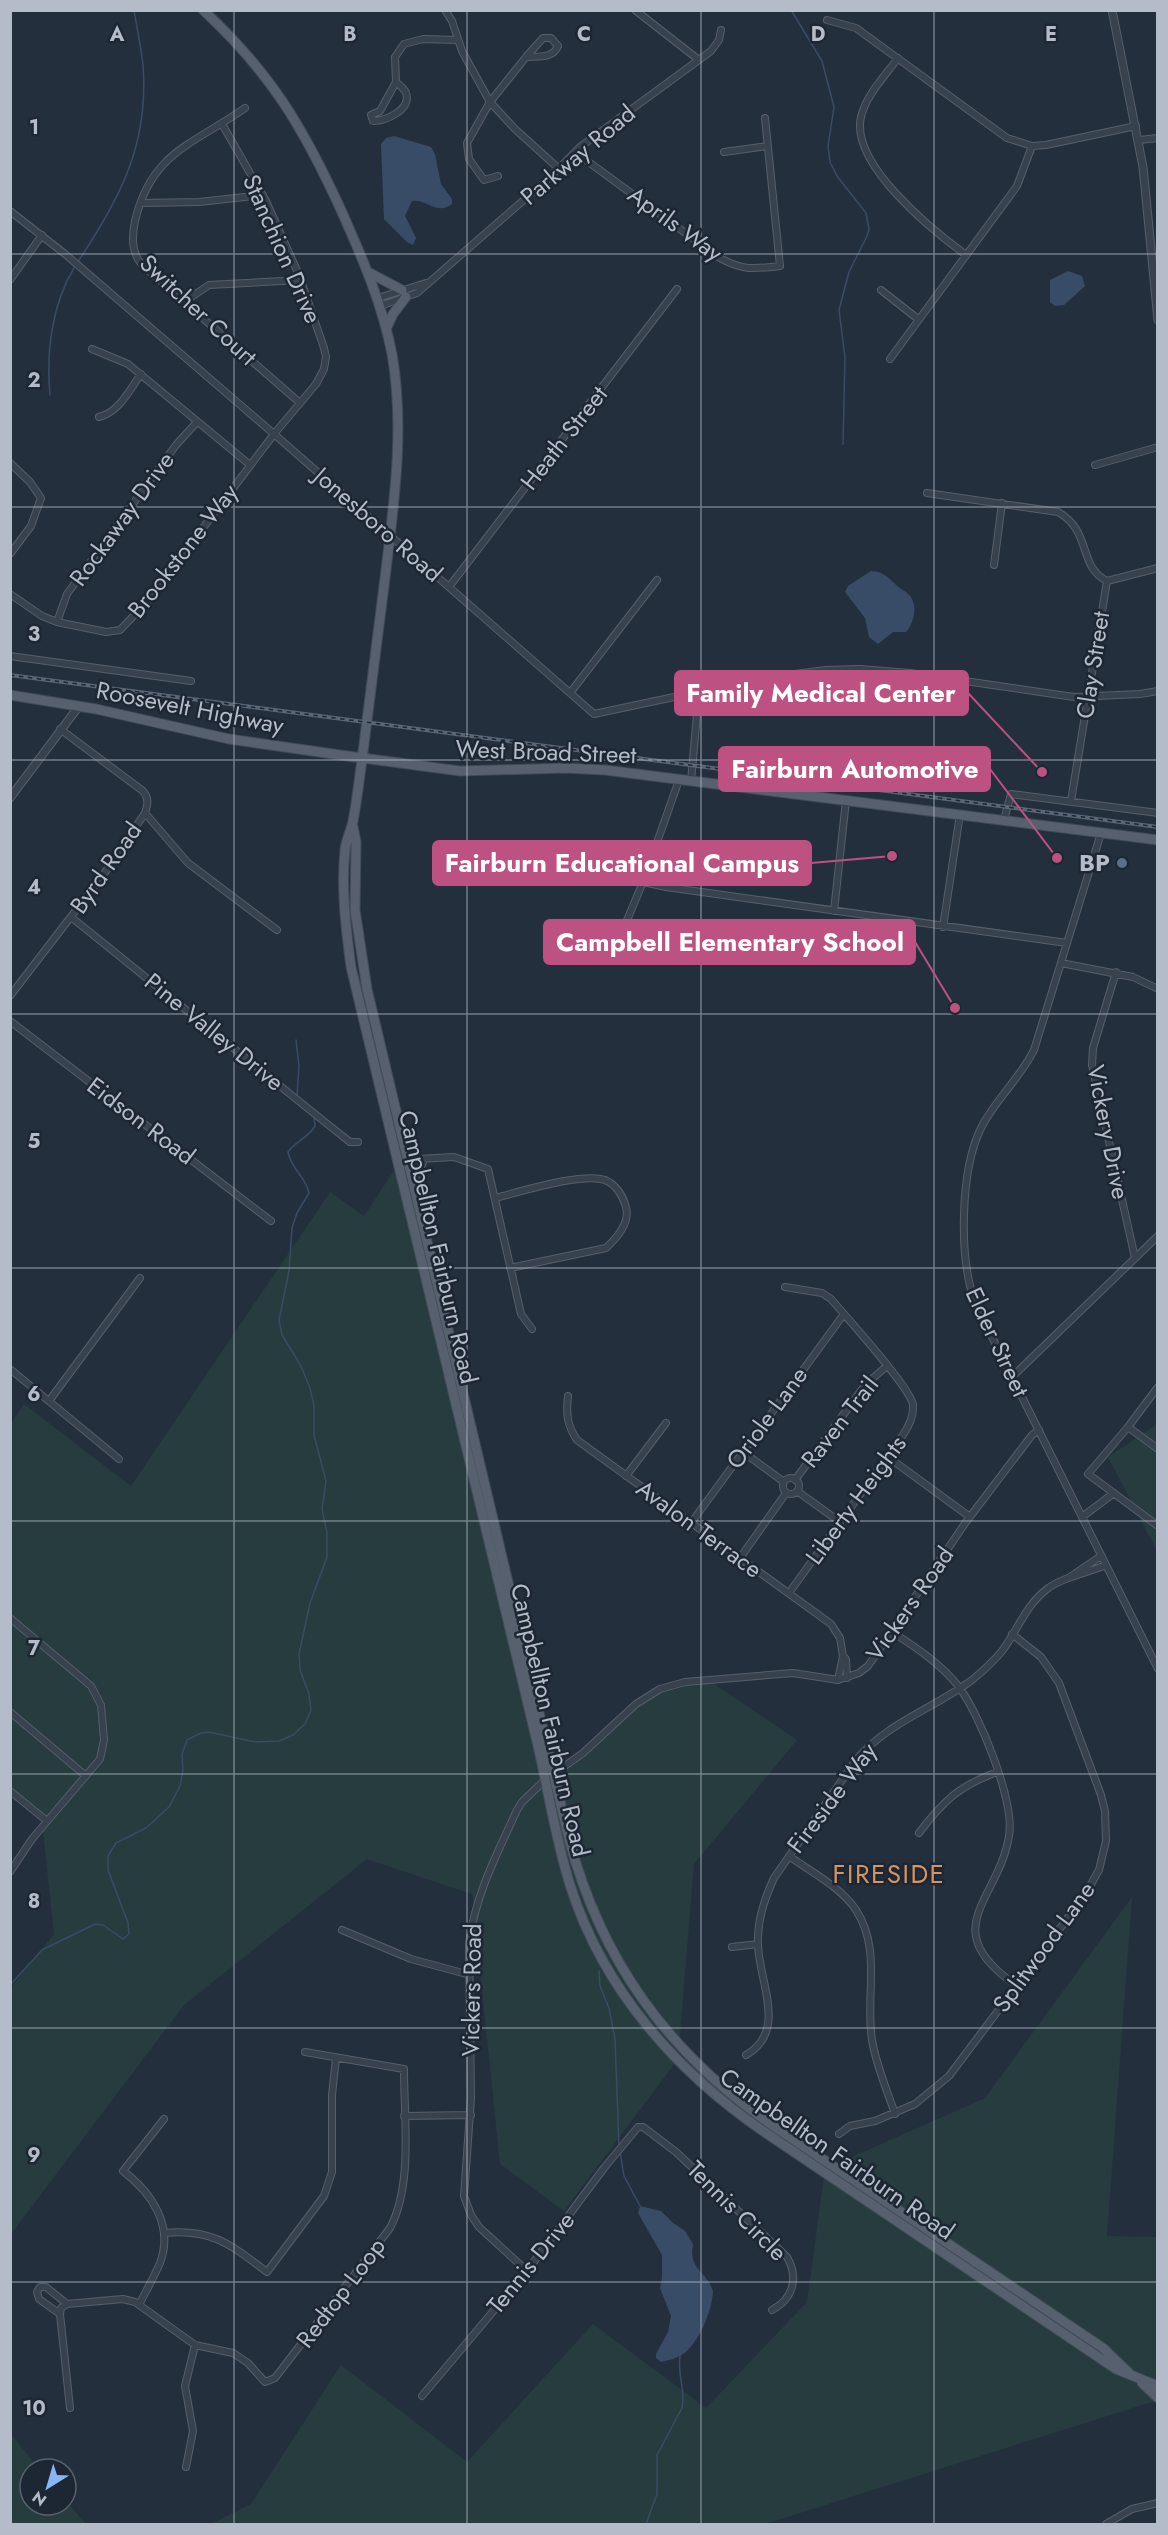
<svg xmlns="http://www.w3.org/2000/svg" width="1168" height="2535" font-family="Jost,sans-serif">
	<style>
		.green { fill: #263c3f }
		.water { fill: #394c67 }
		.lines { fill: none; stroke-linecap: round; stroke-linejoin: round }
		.stream { stroke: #394c67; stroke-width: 1.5 }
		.minor-casing { stroke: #565f6c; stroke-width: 8 }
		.tertiary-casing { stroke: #565f6c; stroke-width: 9 }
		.primary-casing { stroke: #414a57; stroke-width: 11 }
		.minor { stroke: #38414e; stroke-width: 6 }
		.tertiary { stroke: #38414e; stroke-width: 7 }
		.primary { stroke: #56606e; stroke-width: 9 }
		.rail-casing { stroke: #5a6575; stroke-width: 4 }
		.rail { stroke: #1d2633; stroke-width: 1.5; stroke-dasharray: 4.5; stroke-linecap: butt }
		.grid { fill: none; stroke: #b4bcc9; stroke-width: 1.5; stroke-opacity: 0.55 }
		.service-dot { fill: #5c6f8a; stroke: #1d2633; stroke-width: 2 }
		.labels { text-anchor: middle; stroke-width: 5; stroke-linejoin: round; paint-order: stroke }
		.street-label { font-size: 24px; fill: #b4bcc9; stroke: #1d2633 }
		.poi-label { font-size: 24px; font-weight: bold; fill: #b4bcc9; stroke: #1d2633; text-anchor: end }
		.neighbourhood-label { font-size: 26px; letter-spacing: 1.5px; fill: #d59563; stroke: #1d2633 }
		.grid-label { font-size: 20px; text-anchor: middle; font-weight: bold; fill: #b4bcc9; stroke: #1d2633; stroke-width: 5; stroke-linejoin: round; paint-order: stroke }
		.leader { fill: none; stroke: #bd5182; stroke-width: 2 }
		.callout-dot { fill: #bd5182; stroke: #1d2633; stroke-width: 2 }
		.callout { fill: #bd5182; stroke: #bd5182; stroke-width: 2 }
		.callout-label { font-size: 26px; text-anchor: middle; font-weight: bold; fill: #fff }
	</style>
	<rect width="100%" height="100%" fill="#242f3e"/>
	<path class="green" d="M404,1155l91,391 51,232 62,-48 37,-37 59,-16 93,63 -103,124 -16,195 -114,152 -64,-47 -28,-270 -105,-35 -183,146 -173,229v-247l43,-53 -12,-113 -31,-27v-371l13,-19 107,82 199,-294 34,24z
		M1157,1424v127l-49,-94z
		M1132,1897l-25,339 50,1 1,161 -3,3 -390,123h-554l40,-20 90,-139 126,97 126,-138 113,84 101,-106 18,-133 160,-71z
		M11,2434l28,35h-9v36h36v-4l20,23h-75z"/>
	<path class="water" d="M394,136l37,11 4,7 6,30 11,15v5c-16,12 -25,-6 -40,-3l-7,15 11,22 -3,7 -6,-3 -23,-23 -3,-75 5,-6z
		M1068,271l14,5 3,10 -21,19 -9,1 -5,-4v-22z
		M871,571c12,1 16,5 24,13 5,5 11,7 15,12 8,10 4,27 -4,36h-13l-15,12 -9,-7 -4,-19 -20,-26 3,-6z
		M640,2206l21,5 11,11 13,9 8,13c-5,26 13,26 20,47 -1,20 -14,52 -30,63 -7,5 -14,6 -22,8l-5,-4v-4l12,-22 3,-16 -11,-28 2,-11v-22l-24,-42z"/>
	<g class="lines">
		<path class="stream" d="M791,10l31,51 12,46 -6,39 2,16 7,14 29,37 3,16 -2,7 -18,36 -10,38 6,47 -2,87
			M79,260c42,-63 70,-117 64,-195 -2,-19 -6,-36 -9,-55
			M50,395c-4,-43 2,-91 24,-127
			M296,1040l3,26 -2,29
			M599,1971l1,15 9,22 6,31 4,108
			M10,1985l32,-35 53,-26 8,1 20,14 6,-5 -1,-11 -20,-53v-14l8,-13 30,-15 23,-21 11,-21 3,-16 -1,-16 5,-14 14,-7 8,-1 46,10 24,-1 14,-6 12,-11 6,-14 -2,-16 -9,-24 -1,-16 11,-51 17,-46v-24l-5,-24 4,-28 -12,-46v-29l-4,-18 -9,-22 -19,-31 -3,-15 10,-49 3,-43 5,-15 12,-20c-3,-16 -18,-24 -21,-41 7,-10 20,-14 27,-26l-1,-9
			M620,2152l4,24 16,30
			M646,2524l11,-30v-39l25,-47c4,-18 -5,-34 -2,-52"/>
		<g class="minor-casing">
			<path id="minor" d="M445,10l7,11 10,30 28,51 25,27 43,39
				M635,10l64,50
				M827,20l29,8 151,110 25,8 14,-1 90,-19
				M543,38h8l7,8c-5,13 -20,10 -32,11z
				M898,58c-13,18 -32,37 -37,59 -11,47 71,113 105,138
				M396,82c3,3 9,7 10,11 6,17 -21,28 -33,28l-2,-6 9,-4z
				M396,82l-1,-25 9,-13 19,-5 35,1
				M245,108c-51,36 -94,44 -110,113 -3,16 -4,31 7,44l158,138
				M1139,140l19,-2
				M575,152l143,105c25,14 35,12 62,9l-15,-148
				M724,152l43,-6
				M498,176l-14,4 -15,-21 -2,-16 23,-41 36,-45
				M141,203l58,-1 64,-7
				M10,211l55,43 209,180 320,280 170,-36 62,-8 34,-1 50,4 164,24 66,-3 18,-3
				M10,280l32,-45
				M881,290l37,29
				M378,298l48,-15
				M184,302l25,-17 92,-5
				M380,306l37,-13 131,-114 32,-32 131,-96 8,-11 2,-10
				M92,349l36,15 122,101
				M890,359l127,-173 15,-40
				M99,417c20,-5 30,-26 42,-43
				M10,463l20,19 11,16 -10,28 -21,28
				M1095,465l63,-18
				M927,493l131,19c34,19 20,55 49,69
				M994,565l8,-62
				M1107,581l51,-13
				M449,587l228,-298
				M10,594l32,22 15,6 49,10 14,-2 27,-28 127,-168 42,-50 8,-15 2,-12 -2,-9 -25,-73 -33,-74 -44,-77
				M57,622l10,-28 109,-149 21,-23
				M10,656l181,25
				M570,693l87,-113
				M691,781l8,-89
				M1071,801l36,-220
				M145,813l43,50 89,67
				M1004,820l7,-26 147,19
				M1101,833l-67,217c-14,28 -37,48 -52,76 -22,43 -24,133 -6,179l182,364
				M643,882l23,5 401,56
				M834,911l12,-111
				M71,917l255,206 24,19h8
				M943,927l17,-113
				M617,944l26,-62 36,-102
				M1061,963l72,14 25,12
				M1116,972l-23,76 -1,17 43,193
				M10,996l96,-125 39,-58c3,-9 4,-15 -2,-22l-83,-62
				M10,1021l261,200
				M406,1148l12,11 36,-2 34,12 33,145 11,15
				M414,1182l10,-22
				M495,1198c25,-6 87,-26 110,-18 10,4 17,14 20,24 7,17 -7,33 -19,44l-96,20
				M785,1287l37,6 9,6c15,18 80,89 82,106 1,11 -4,21 -10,30l-114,158
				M10,1369l109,90
				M1012,1377l146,-141
				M568,1396c-2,18 -1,29 9,44l254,184 9,14 3,18 3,3 1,19
				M49,1401l91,-123
				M1128,1427l30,-40
				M1158,1449l-30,-22 -40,47 70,52
				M743,1452l41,30
				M888,1457l82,60
				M626,1476l40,-53
				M783 1486a8 8 0 1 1 16 0a8 8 0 1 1-16 0Z
				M795,1480l71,-96 21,-18
				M797,1491l43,31
				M1082,1517l32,-24
				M691,1523l153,-209
				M740,1558l46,-65
				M1070,1577l31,-21
				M10,1618l81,68 10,19 3,35 -4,19 -68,80 -22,33
				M892,1632c25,16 49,32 67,55 21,28 56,115 50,149 -10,64 -75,93 8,150
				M838,1680l5,-24
				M10,1712l76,64
				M10,1791l37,30
				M919,1833c24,-32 40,-47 78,-61
				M789,1856c22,16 52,31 67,54 26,40 9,86 16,130 4,25 15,50 23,74
				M342,1930l69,29 59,16
				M732,1947l26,-3
				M746,2055c42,-24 13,-73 12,-110 -1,-24 6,-45 16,-67l82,-118c32,-38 77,-51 116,-80 11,-9 21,-18 30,-29 16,-21 23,-45 45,-62 16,-12 40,-16 59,-24
				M404,2116l67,-1
				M839,2134l11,-8 25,-5 40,-17 34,-28 136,-181 14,-25 7,-29 -1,-30 -4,-16 -42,-112 -18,-26 -29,-23
				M164,2233c48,-5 67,12 103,39l57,-76 8,-24v-77l4,-37
				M527,2271l-48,-44 -8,-12 -7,-19 7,-98 -2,-154c6,-49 28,-90 48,-134l5,-8 23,-22 38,-27 53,-49 24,-15 25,-7 108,-9 45,7 21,-7 9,-7 98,-144 66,-87 7,-5
				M139,2305c7,-14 15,-28 21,-42 14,-37 -8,-70 -37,-92l41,-52
				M60,2314l-21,-15 -2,-7 3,-5h6l21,17
				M422,2396l105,-125 77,-103 34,-41h5l33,25 111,105c12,21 6,42 -15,53
				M70,2408l-10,-94 1,-6 6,-4 56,-5 12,3 60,43 38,8 15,10 17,19 10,-4 115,-150c23,-43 14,-109 14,-159l-99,-17
				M186,2467l7,-36 -8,-45 10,-41
				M1106,2524l26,-15 26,-6"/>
		</g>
		<g class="tertiary-casing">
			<path id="tertiary" d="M1112,10l31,157 15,153
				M10,798l69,-92"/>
		</g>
		<g class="primary-casing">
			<path id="primary" d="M203,10c68,63 100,117 138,200 21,47 41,93 51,144 13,75 2,149 -7,224 -8,60 -15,121 -23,182 -3,20 -5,41 -9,61 -2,10 -7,19 -8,29 -4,39 1,79 6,117l187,779c11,48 18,96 33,142 33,102 105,183 192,243l353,238 42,17
				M368,272l34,18
				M386,329l7,-15 13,-17
				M10,695l86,14 133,30 111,16 120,16 105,-3 40,2 553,70
				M353,827l3,15 -1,68 12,79 202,850c32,121 98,212 200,284l334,225 26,25
				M1142,2383l16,15"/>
		</g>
		<use href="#minor" class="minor"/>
		<use href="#tertiary" class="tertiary"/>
		<use href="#primary" class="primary"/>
		<g class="rail-casing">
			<path id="rail" d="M10,675l1148,152"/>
		</g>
		<use href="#rail" class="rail"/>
	</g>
	<path class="grid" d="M234,10v2514M467,10v2514M701,10v2514M934,10v2514M10,254h1148M10,507h1148M10,760h1148M10,1014h1148M10,1268h1148M10,1521h1148M10,1774h1148M10,2028h1148M10,2282h1148"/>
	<circle class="service-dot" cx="1122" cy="863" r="6"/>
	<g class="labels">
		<g class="street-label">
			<text transform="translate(578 155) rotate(-40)" y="8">Parkway Road</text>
			<text transform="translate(675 224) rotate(36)" y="8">Aprils Way</text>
			<text transform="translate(282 249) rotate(66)" y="8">Stanchion Drive</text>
			<text transform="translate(198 310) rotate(43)" y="8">Switcher Court</text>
			<text transform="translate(564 438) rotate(-52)" y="8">Heath Street</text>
			<text transform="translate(122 519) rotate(-54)" y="8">Rockaway Drive</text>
			<text transform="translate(378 525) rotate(41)" y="8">Jonesboro Road</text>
			<text transform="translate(183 551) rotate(-52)" y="8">Brookstone Way</text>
			<text transform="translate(1093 665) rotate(-81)" y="8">Clay Street</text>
			<text transform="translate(190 708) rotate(11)" y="8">Roosevelt Highway</text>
			<text transform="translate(546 752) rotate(2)" y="8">West Broad Street</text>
			<text transform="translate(106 868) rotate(-55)" y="8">Byrd Road</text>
			<text transform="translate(214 1032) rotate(39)" y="8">Pine Valley Drive</text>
			<text transform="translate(141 1121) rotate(37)" y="8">Eidson Road</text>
			<text transform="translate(1108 1132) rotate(79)" y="8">Vickery Drive</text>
			<text transform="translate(438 1247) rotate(77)" y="8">Campbellton Fairburn Road</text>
			<text transform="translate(997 1342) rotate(65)" y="8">Elder Street</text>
			<text transform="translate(767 1418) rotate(-54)" y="8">Oriole Lane</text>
			<text transform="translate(840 1422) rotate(-52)" y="8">Raven Trail</text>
			<text transform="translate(856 1500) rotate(-54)" y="8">Liberty Heights</text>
			<text transform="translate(699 1529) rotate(36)" y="8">Avalon Terrace</text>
			<text transform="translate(910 1604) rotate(-55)" y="8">Vickers Road</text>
			<text transform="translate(550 1720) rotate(77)" y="8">Campbellton Fairburn Road</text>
			<text transform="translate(832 1798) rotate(-53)" y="8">Fireside Way</text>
			<text transform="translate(1044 1947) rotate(-54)" y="8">Splitwood Lane</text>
			<text transform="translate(472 1990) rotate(-89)" y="8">Vickers Road</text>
			<text transform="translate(837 2154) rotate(35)" y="8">Campbellton Fairburn Road</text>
			<text transform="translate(737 2211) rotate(45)" y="8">Tennis Circle</text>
			<text transform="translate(531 2263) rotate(-51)" y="8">Tennis Drive</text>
			<text transform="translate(341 2293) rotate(-53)" y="8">Redtop Loop</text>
		</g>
		<g class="poi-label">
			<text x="1110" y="871">BP</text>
		</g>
		<g class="neighbourhood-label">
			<text x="889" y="1883">FIRESIDE</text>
		</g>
	</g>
	<g class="grid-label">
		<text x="117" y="41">A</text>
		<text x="350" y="41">B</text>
		<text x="584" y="41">C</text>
		<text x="818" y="41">D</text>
		<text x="1051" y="41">E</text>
		<text x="34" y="134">1</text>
		<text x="34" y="387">2</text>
		<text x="34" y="641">3</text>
		<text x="34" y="894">4</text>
		<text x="34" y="1148">5</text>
		<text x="34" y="1401">6</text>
		<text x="34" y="1655">7</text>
		<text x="34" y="1908">8</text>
		<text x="34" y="2162">9</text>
		<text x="34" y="2415">10</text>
	</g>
	<path class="leader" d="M1042 772L968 693M1057 858L990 769M892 856L811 863M955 1008L915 942"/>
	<g class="callout-dot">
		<circle cx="1042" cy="772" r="6"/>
		<circle cx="1057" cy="858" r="6"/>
		<circle cx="892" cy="856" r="6"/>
		<circle cx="955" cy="1008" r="6"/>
	</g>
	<g class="callout">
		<rect x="675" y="671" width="293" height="44" rx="6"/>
		<rect x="719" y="747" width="271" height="44" rx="6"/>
		<rect x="433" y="841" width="378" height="44" rx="6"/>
		<rect x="544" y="920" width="371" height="44" rx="6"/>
	</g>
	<g class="callout-label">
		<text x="821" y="702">Family Medical Center</text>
		<text x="855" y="778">Fairburn Automotive</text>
		<text x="622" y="872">Fairburn Educational Campus</text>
		<text x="730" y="951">Campbell Elementary School</text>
	</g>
	<rect width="1168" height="2535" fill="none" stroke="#b4bcc9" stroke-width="24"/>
	<g transform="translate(48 2487) rotate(217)"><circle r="28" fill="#1d2633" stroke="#59626f" stroke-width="1.5"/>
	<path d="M0-4.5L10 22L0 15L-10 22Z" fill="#8ab4f8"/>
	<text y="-9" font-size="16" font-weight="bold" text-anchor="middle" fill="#b4bcc9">N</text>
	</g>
</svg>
